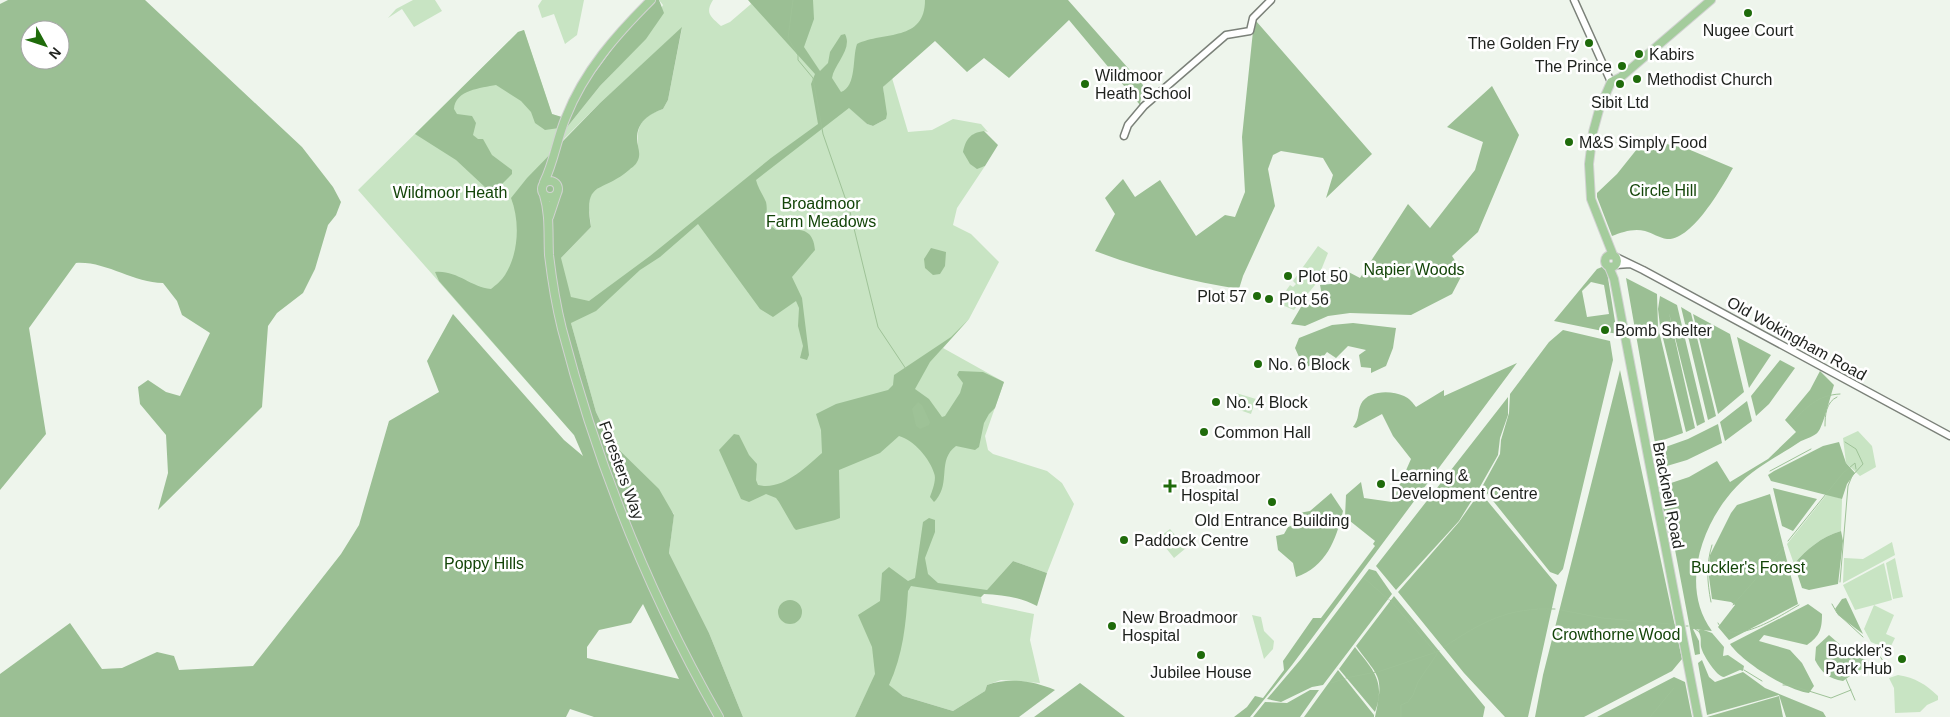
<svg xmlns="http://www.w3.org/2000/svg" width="1950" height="717" font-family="Arial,sans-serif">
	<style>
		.green { fill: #c8e4c3 }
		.forest { fill: #9bbf94; fill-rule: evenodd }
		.water { fill: #9ec297 }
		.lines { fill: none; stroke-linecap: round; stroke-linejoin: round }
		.stream { stroke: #9ec297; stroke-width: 1 }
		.minor-casing { stroke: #7b8179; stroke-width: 9 }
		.major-casing { stroke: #d2d3d2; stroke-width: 10 }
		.minor { stroke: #fff; stroke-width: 6 }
		.major { stroke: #a4cc9c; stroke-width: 8 }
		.poi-dot { fill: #1f6b0b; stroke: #fff; stroke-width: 2 }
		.labels { text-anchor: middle; stroke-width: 5; stroke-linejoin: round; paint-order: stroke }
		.poi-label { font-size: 16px; fill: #1e211d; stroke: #fff; text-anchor: start }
		.park-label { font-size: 16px; fill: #144509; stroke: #fff }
		.street-label { font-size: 16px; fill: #1e211d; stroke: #fff }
	</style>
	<rect width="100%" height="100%" fill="#eef5ec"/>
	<path class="green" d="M413,0h22l7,11 -28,16 -12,-18 -14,9 8,-9z
		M542,0h42l-7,35 -12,9 -11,-30 -12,4 -4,-12z
		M659,0h54c-8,13 -3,16 8,26l9,-4 21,-18 -2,-4h231l-84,73 -5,-4 -41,39 17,16 6,2 13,-7 -3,-32 9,-9 16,54 24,-2 21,-11 28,5 7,8 -4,-1 -7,37 8,-2 -28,42 -4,17 18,9 28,28 -30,57 -26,29 61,34 -19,54 3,14 5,4 54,17 15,12 12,21 -27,69 -34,-12 -32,36 1,6 52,11 -4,26 10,43 -39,-3 -14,5 -2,6 -32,20 -50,-15 -14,-10 -21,4 -13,27h-112l-34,-84 -40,-80 5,-39 -64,-73 -14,-29 -25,-89 3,-19 -7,-16 -7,-29 31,-32 -3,-26 4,-8 47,-40c-4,-24 0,-36 24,-44l5,-9 14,-72 -82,75 -42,42 2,-9 40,-50 46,-48 17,-33z
		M524,30l28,84 10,4 -13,36 25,281 -216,-245 160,-158z
		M1318,246l10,7 -13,32 -21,25 -12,-5 -2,-4 8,-6 -3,-3 5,-7 3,2 3,-3 -3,-3z
		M1236,393l20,6 -5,15 -20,-7z
		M1858,431l14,15 4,21 -16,9 -14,-13 -3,-25z
		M1827,494l15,5 -1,32c-20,6 -34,18 -47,33l-7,-20z
		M1170,529l16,19 -12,10 -16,-20z
		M1892,542l3,13 -52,28 1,-25 19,1z
		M1895,558l8,39 -10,2 -7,-36z
		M1884,563l8,37 -18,5 20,10 -8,19 9,4 -6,12 -18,-8 -7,-13 10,-24 -19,5 -12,-25z
		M1252,615l9,2 3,14 10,10 -1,8 -9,10z
		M1898,675c18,3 27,9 40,21v4l-11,5 -7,7 -25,1 -1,-25 -5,-10z"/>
	<path class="forest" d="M8,0h137l157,147 31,40 8,15 -5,13 -8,10 -13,44 -12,24 -26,20 -9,13 -6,81 -104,103 10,-37 -2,-38 -26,-31 -2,-17 10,-7 18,12 14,4 30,-63 -28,-18 -5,-14 -14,-18c-30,0 -57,-22 -87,-20l-47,65 17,106 -46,56v-486zM30,30h30v30h-30z
		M654,0h5l5,13 -18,26 -46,47 -40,50 -1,-8 -14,2 -10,-7 -4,-11 -10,-11 -25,-16c-15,3 -41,5 -42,24l3,5 15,2 4,7 -3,12 5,4h5l9,16 20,15v4l-13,13 -13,1 -30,-28 -41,-26 103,-102 6,-2 28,84 10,3 68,-92z
		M748,0h65l1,19 -10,28 16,24 8,-8 2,-11 11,-17 4,-1c8,15 -11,30 -13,44l9,14c16,-6 11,-34 16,-48 27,-13 68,-2 68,-44h143l75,85 -3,20 -71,-85 -60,58 -25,-20 -17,14 -32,-31 -52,46 4,27 -1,5 -13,7 -6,-2 -18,-16 -93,72c2,8 7,15 10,22 3,14 -5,17 10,28 19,0 37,-6 39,20l-23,27 10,21 7,57 -2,5 -7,-2 3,-12 -5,-20 1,-18 -3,-7 -23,16 -13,-8 -62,-85 -38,33 -20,13 -44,41 -25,12 25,89 14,29 49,48 15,26 -5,38 40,80 34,84h-149l-24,-8 -4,8h-566v-43l70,-51 32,46 20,-1 35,-16 17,4 5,14 74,-4 88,-112 18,-29 30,-104 50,-29 -12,-31 26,-47 111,126 19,16 -9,-21 -135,-154 -4,-9c22,-2 35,15 56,17 5,-4 11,-9 14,-14 14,-22 15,-54 6,-77l16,-20 73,-75 82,-76 -14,73 -5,9c-14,5 -26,13 -26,30 0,7 5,15 0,23 -1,3 -6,6 -8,8 -28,24 -46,9 -38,57l-30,31 10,39 18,4 61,-45 121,-98 47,-34 -7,-40 4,-10zM643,604l36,75 -92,-21v-11l12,-17 32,-7z
		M1256,21l116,133 -46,44 7,-23 -10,-17 -42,-7 -8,4 -5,14 7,37 -32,70 -4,13c-50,-8 -96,-20 -144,-38l20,-37 -10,-16 18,-19 12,18 25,-17 36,56 29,-21 10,2 10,-25 -3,-55 11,-106z
		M1492,86l27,49 -41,97 -26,24 11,17 -11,21 -41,21 -61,-2 -22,3 -23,10 -14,-2 10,-17 22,-6 -3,-16 11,-1 8,-17 21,11 48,-74 22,24 45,-58 8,-28 -36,-15z
		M984,131l14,14 -13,21 -8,3 -7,-5 -7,-12c3,-13 7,-19 21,-21z
		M1645,139l43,10 45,19c-11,19 -41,73 -66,71 -8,-1 -14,-6 -22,-8 -11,-3 -23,1 -33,5l-15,-39v-4l20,-19z
		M931,248l15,4 -1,14 -5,8 -7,1 -8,-7 -1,-9z
		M1602,267l5,5 1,6 9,56 -63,-13 43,-52zM1591,282l13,3 5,29 -22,3 -5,-26z
		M1626,278l31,16 1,33 25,106 -28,10z
		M1660,296l17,9 28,117 -8,4 -28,-113 26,115 -9,4 -26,-106 -2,-17z
		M1681,307l10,6 25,103 -8,4z
		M1693,314l37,20 14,58 -26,22z
		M969,319l-39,43 -15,27 14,10 13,18 3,-1 15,-23 3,-10 -6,-8 2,-4 24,1 21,10 -9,26 -6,6 -5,9 -5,24 -4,3 -19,-4c-19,14 -5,36 -20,54l-2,2 -4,-5c2,-6 7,-18 4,-24 -4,-14 -20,-33 -35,-37l-19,17 -41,17 1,48 -5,2 -39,10 -2,-2 -15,-26 -3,-4 -10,-4 -17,8 -8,-3 -22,-49 15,-16 5,1 10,20 8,9 -1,16 2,5c24,6 47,-17 64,-32l-1,-23 -5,-16 20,-10 52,-14 5,-5 1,-10 57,-38z
		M1353,323l43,5 -3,20 -7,18 -15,7v-5l-10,-1 -2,-12 7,-5 -18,-4 -12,12 -9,-6 -8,10 -15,6 -9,-20 4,-10 33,-13z
		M1563,330l47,11 3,19 -50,209 -5,6 -8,-3 -68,-85 18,-33 1,-14 8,-27 1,-19 39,-52z
		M1737,337l34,18 -22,33z
		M1780,360l15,8 -26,36 -13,12 -5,-20z
		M1517,363l-225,302 -42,52h-16l13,-10 8,-11 8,2 21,-28 -1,-9 30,-43h8l54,-72 -2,-2 2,-3 -30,-24 1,-22 15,-13 3,16 28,4 19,-43 -18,-23 -11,-22 -26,14 -3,-1c7,-9 4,-15 8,-23 7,-14 30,-14 43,-8 5,2 9,7 12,11l28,-17v6z
		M1620,370l62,289 -10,12 -88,46h-49l8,-42z
		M1820,371l14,14c-3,9 -11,42 -16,47 -3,4 -12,7 -17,9 -13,9 -30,18 -44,28 -47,32 -83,111 -45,162l-19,-2 6,12 1,13 -5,1 -23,-121h-4l-9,-47 30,-10 28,-16 13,21 38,-23 28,-27 -11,-12 25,-30z
		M1508,397v18l-8,23 -2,17 -21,37 -18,29 -63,69 -20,-24z
		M1747,401l5,20 -27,20 -5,-19z
		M1718,424l4,19 -35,17 -27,8 -3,-18 31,-11z
		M1839,442l7,21 9,10 -8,11 -5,15 -71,-18 -3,-6 6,-4 49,-25z
		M1773,488l44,11 -24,32 -11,-5z
		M1480,492l77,93 -29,132h-23l-41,-44 -66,-81 61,-70z
		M1331,493l12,18c-7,29 -17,56 -47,66l-3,-14 -15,-13 -2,-14 8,-2 4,-7 8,-3 3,-11 11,-2z
		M1770,494l28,110 -69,36 -11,-13 17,-22 -4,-3 -19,-3 -4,-29 2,-15 21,-42 6,-8z
		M929,518l6,2v12l-10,26 3,16 10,9 49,7 26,-29 34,12 -10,33c-17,-9 -34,-11 -53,-12l-3,3 -70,-11 -3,5c-2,33 -5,64 -19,94l14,11 50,15 32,-20 2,-6c22,-8 47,-4 68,5l-36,27h-164l20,-43 -3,-27 -14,-32 22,-14 2,-28 7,-6 19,14 7,-3 8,-56z
		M1841,531l2,10 -5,43 -29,6 -7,-2 -8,-24c13,-15 27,-27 47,-33z
		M1369,569l7,2 16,23 -69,91 -11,2 -31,15 -14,-3 34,-40z
		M1394,596l91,111 -2,10h-108c9,-42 5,-38 -19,-71z
		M1846,598l17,36 -25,-19 -3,-6 7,-10z
		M778 612a12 12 0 1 1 24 0a12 12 0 1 1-24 0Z
		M1808,604l14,10c0,15 -2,22 -15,31l-43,-10 -5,6 31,9 12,13 12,23 -5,7c-21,-2 -68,-32 -79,-49z
		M1355,647c18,23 31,34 20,65l-36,-43z
		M1702,660l7,17 6,5 28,-10 22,16 58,24 3,5h-40l-7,-22 -72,20 -9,-52z
		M1338,670l36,45v2h-70z
		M1674,677l11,5 7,35h-95z
		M1080,683l45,34h-91z
		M1310,690h9l-19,27h-47l12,-15 22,1z
		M1779,696l4,21h-76z"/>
	<path class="water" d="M918,402l4,3 8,17 -1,3 -9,4 -4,-3 -4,-17z
		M1701,629l11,4 12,14 -1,9 5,-1 16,11 -1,5 -3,-1 -16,7c-7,0 -20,-21 -22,-27 -3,-7 1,-12 -4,-19z
		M1829,635l23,20 15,5 2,7 -12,4 -14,10c-14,-2 -22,-9 -28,-21l1,-13z"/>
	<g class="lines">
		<path class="stream" d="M793,0l-5,38 10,17v5l15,18 10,56 26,75
			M850,212l28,115 28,42
			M1791,423c15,-15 26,-28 49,-29
			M1825,426c0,-11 1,-24 12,-29
			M1770,471l41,-22
			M1788,541l55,-68 12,-10 1,6
			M1364,578l24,21
			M1840,582l8,-96 4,-10 11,-12 -7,-15 -11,-7
			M1390,600l47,54 -19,28 -5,13 -5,7 -7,3v12
			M1711,602c-4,-21 -5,-37 1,-57
			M1832,604l5,9 26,24
			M1733,605l50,-57
			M1561,610l41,8 68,6
			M1718,623c13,26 65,-9 81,-18
			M1673,625h2
			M1686,626h2
			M1691,626l7,5
			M1444,647c38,-25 64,-40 111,-38
			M1875,648l14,23
			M1744,670l18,11
			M1378,672l61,-21
			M1346,678l30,-6
			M1846,679l9,21
			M1331,683l13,-4
			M1783,685h7l41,13 20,-8
			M1650,717l24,-29"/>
		<g class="minor-casing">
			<path id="minor" d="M1574,0l37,82
				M1124,136l4,-11 16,-19 82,-71 24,-4 3,-13 18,-18
				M1616,257l27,13 307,166
				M1616,265l14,-1"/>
		</g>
		<g class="major-casing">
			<path id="major" d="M542 189a8 8 0 1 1 16 0a8 8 0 1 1-16 0Z
				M544,182c10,-20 13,-44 22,-65 18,-46 50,-82 85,-117
				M544,195c6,20 4,39 5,60 3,25 7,50 13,74 35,135 88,267 157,388
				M549,217l8,-24
				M1613,255l-22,-56 -2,-35 4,-32 6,-22 12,-28 10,-5 90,-77
				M1605 261a6 6 0 1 1 12 0a6 6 0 1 1-12 0Z
				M1609,267l5,12 84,438"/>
		</g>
		<use href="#minor" class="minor"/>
		<use href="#major" class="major"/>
	</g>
	<g class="poi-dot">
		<circle cx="1748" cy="13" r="5"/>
		<circle cx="1589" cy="43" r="5"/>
		<circle cx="1639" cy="54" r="5"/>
		<circle cx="1622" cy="66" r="5"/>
		<circle cx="1637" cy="79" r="5"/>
		<circle cx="1085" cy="84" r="5"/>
		<circle cx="1620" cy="84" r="5"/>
		<circle cx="1569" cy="142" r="5"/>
		<circle cx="1288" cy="276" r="5"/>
		<circle cx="1257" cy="296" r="5"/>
		<circle cx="1269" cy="299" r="5"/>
		<circle cx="1605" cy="330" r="5"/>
		<circle cx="1258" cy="364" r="5"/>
		<circle cx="1216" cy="402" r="5"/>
		<circle cx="1204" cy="432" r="5"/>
		<circle cx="1381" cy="484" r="5"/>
		<path d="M1167.5 478.5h5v5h5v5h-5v5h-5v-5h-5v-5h5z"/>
		<circle cx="1272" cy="502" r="5"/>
		<circle cx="1124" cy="540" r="5"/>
		<circle cx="1112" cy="626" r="5"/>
		<circle cx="1201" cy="655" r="5"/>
		<circle cx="1902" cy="659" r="5"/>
	</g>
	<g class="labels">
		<g class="poi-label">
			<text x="1748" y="36" text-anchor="middle">Nugee Court</text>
			<text x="1579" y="49" text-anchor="end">The Golden Fry</text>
			<text x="1649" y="60">Kabirs</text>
			<text x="1612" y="72" text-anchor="end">The Prince</text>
			<text x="1095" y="81">Wildmoor<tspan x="1095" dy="18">Heath School</tspan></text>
			<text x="1647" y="85">Methodist Church</text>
			<text x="1620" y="108" text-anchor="middle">Sibit Ltd</text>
			<text x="1579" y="148">M&amp;S Simply Food</text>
			<text x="1298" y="282">Plot 50</text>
			<text x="1247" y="302" text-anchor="end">Plot 57</text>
			<text x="1279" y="305">Plot 56</text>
			<text x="1615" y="336">Bomb Shelter</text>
			<text x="1268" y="370">No. 6 Block</text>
			<text x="1226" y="408">No. 4 Block</text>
			<text x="1214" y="438">Common Hall</text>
			<text x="1391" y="481">Learning &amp;<tspan x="1391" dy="18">Development Centre</tspan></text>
			<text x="1181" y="483">Broadmoor<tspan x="1181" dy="18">Hospital</tspan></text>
			<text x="1272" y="526" text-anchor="middle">Old Entrance Building</text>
			<text x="1134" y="546">Paddock Centre</text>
			<text x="1122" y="623">New Broadmoor<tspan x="1122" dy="18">Hospital</tspan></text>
			<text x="1892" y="656" text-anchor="end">Buckler's<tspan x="1892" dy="18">Park Hub</tspan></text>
			<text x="1201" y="678" text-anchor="middle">Jubilee House</text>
		</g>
		<g class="park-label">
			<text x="1663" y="196">Circle Hill</text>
			<text x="450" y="198">Wildmoor Heath</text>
			<text x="821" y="209">Broadmoor<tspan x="821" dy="18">Farm Meadows</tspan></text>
			<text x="1414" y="275">Napier Woods</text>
			<text x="484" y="569">Poppy Hills</text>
			<text x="1748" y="573">Buckler's Forest</text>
			<text x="1616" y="640">Crowthorne Wood</text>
		</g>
		<g class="street-label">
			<text transform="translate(1797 338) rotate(29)" y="6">Old Wokingham Road</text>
			<text transform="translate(622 470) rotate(70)" y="6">Foresters Way</text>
			<text transform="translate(1669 495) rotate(79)" y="6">Bracknell Road</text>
		</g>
	</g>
	<g transform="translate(45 45) rotate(130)"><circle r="24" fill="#ffffff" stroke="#a5a6a5"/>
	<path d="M0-4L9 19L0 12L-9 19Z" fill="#1f6b0b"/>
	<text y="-8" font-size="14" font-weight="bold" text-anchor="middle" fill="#1e211d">N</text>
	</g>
</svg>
